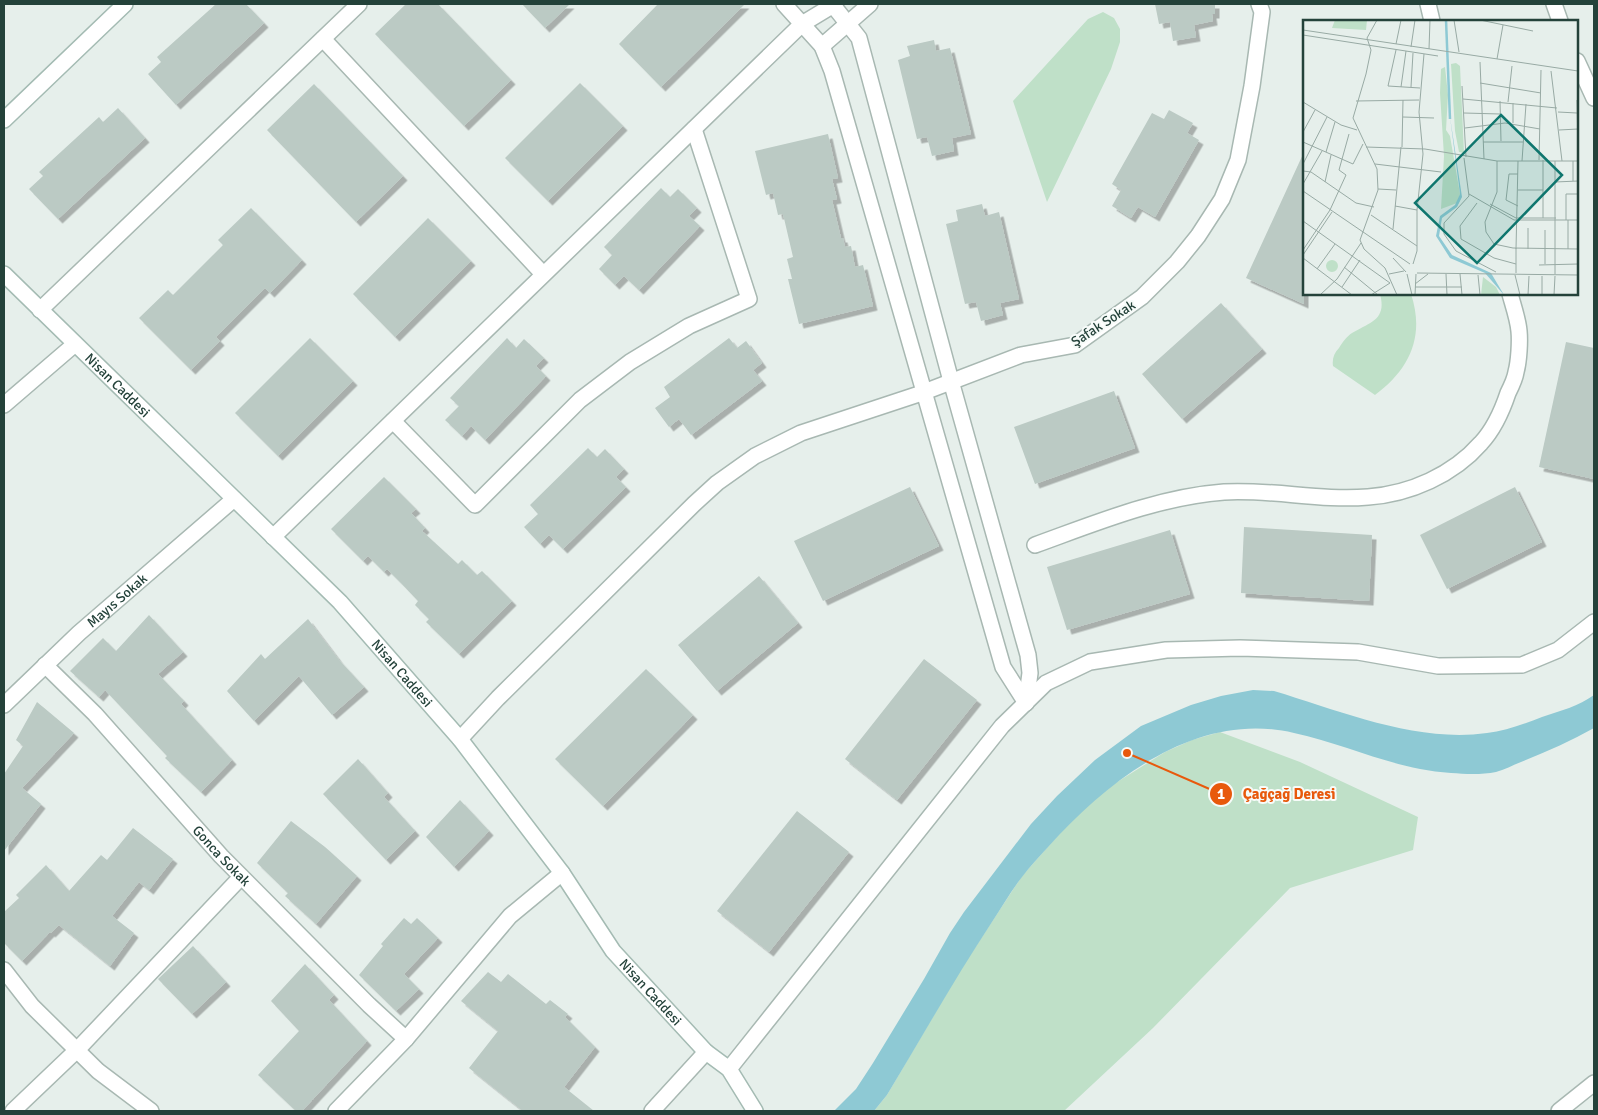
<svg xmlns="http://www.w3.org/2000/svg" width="1598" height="1115" font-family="Signika,sans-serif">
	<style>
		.green { fill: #bfe0c8 }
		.water { fill: #8ec9d4 }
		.building { fill: #bbcac4; filter: url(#shadow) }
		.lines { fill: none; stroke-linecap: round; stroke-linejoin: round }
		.street-casing { stroke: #a8b8b2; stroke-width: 18 }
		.secondary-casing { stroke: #a4bbb3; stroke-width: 18 }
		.street { stroke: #fff; stroke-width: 15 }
		.secondary { stroke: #fff; stroke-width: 15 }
		.labels { text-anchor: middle; stroke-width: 4; stroke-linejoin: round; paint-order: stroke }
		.street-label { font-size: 14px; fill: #24423a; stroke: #f7fbf9 }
		.inset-river { fill: none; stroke: #8ec9d4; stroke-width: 2.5 }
		.inset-road { fill: none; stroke: #98aaa4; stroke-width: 1 }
		.view { fill: #0f766e; fill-opacity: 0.15; stroke: #0f766e; stroke-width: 2.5 }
		.inset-edge { fill: none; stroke: #24423a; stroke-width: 2.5 }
		.leader { fill: none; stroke: #e8590c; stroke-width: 2 }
		.callout-dot { fill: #e8590c; stroke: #f7fbf9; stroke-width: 2 }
		.mark-label { font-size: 15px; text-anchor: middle; font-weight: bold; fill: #fff }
		.callout-label { font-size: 15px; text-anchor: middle; font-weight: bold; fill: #e8590c; stroke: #f7fbf9; stroke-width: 4; stroke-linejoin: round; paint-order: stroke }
	</style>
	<defs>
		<filter id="shadow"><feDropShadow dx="4.5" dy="4.5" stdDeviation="0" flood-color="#0004"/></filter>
	</defs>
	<rect width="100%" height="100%" fill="#e6efeb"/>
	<path class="green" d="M1103,12l11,6 6,11v13l-9,27 -64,133 -34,-101 75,-82z
		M1380,294h31c14,42 -1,75 -36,101l-42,-29c-1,-7 1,-13 6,-18 3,-5 8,-12 13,-15 18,-11 35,-13 28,-39z
		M1220,732l80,30 118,55 -5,33 -123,38 -137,140 -89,83h-190l13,-16 74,-126 61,-93 48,-54 36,-33 59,-37 27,-12z"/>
	<path class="water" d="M1253,690l21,1c67,20 142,52 213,42 18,-2 37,-9 55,-16 18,-6 37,-11 52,-22v33c-23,13 -48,24 -73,34 -8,3 -17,8 -25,10 -15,3 -31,2 -45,1 -58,-4 -102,-28 -157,-40 -96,-23 -185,46 -245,113 -9,10 -19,20 -27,31 -11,14 -20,30 -30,45 -37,56 -70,115 -105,173l-13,16h-40l22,-22 17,-26 51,-84 26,-46 14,-21 67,-88 26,-28 38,-36 46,-34 50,-21 30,-9z"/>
	<path class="building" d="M216,4h30l18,19 -88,82 -28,-31 13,-12 -4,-5z
		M406,4h32l73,76 -47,46 -89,-92z
		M522,4h48l-25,24z
		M658,4h87l-84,83 -42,-43z
		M1155,4h60v10h-3l1,7 -19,4 2,12 -23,4 -3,-19 -11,2z
		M934,40l2,11 14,-3 21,86 -19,4 2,13 -22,5 -5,-19 -10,2 -19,-79 12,-4 -3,-10z
		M580,83l43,43 -75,75 -43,-43z
		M314,84l89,92 -47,46 -89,-92z
		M118,108l27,30 -87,81 -29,-30 14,-13 -4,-4 60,-55 4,5z
		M1169,110l24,13 -6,10 12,7 -44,77 -17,-10 -7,11 -19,-12 9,-16 -9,-6 40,-71 12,6z
		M828,134l10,44 -6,1 5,20 -5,1 9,38h2l2,9 6,-1 4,21 8,-2 10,41 -74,18 -11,-45h4l-5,-20 6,-2 -10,-43 -5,1 -5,-22 -7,2 -11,-44z
		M1304,152v152l-58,-26z
		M661,188l9,9 8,-8 19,19 -8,8 11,10 -61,64 -15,-14 -9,9 -16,-16 13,-14 -8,-8z
		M982,204l3,12 14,-4 20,87 -19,4 3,12 -22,6 -5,-19 -11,2 -19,-80 12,-3 -2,-11z
		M251,208l51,52 -32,33 -5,-5 -49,49 4,4 -29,29 -52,-52 29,-28 5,5 50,-50 -5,-5z
		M428,218l43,43 -76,76 -42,-43z
		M1221,303l41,46 -80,70 -40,-45z
		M310,338l43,43 -75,75 -43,-43z
		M507,338l9,10 8,-9 20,19 -8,8 10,10 -61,64 -14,-14 -9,10 -17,-16 14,-14 -9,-8z
		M729,338l8,10 9,-7 16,22 -9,7 9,11 -71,54 -12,-16 -10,8 -14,-19 15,-11 -6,-10z
		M1566,342l28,6v131l-55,-12z
		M1114,391l21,57 -100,36 -21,-57z
		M588,448l9,9 8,-8 19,20 -8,8 10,10 -63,62 -14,-14 -9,9 -16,-17 14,-13 -8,-9z
		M384,477l32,32 -5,4 14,15 -3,3 36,33 4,-4 15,15 5,-4 30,30 -53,53 -33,-32 3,-3 -14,-14 3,-4 -17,-18 -14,-14 -3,3 -16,-16 -5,5 -32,-32z
		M910,487l29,59 -116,55 -29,-60z
		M1515,487l27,55 -95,47 -27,-54z
		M1244,527l128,8 -3,66 -128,-8z
		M1170,530l20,64 -123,36 -20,-63z
		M759,576l39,47 -81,68 -39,-46z
		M149,615l34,37 -25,22 26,27 -3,3 51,56 -31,32 -36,-34 2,-2 -62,-66 -6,7 -29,-26 33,-33 13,13z
		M308,619l31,41 25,27 -32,28 -33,-39 -45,45 -27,-30 34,-37 4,5z
		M924,659l53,41 -80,100 -52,-41z
		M646,669l47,46 -90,91 -48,-47z
		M37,702l37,31 -52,55 19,16 -37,47v-77l19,-28 -7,-6z
		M358,759l30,34 -4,4 31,34 -29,29 -63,-66z
		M460,800l29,31 -35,36 -28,-30z
		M797,811l52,41 -80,100 -52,-41z
		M291,821l34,26 32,29 -41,48 -31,-28 3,-3 -31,-30z
		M133,828l40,31 -24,31 -10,-8 -27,34 22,17 -24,33 -51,-41 -8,8 -1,-1 -28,29 -18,-18v-31l15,-14 -3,-3 30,-30 23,26 32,-36 6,5z
		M404,918l7,6 6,-6 21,20 -34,36 15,15 -23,22 -37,-36 24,-29 -2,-2z
		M193,946l33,36 -34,32 -34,-35z
		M305,964l29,31 -5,5 38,41 -65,70h-6l-38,-36 41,-44 -28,-30z
		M488,972l13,10 7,-8 38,30 4,-4 18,14 -3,3 30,30 -31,40 30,24h-71l-54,-43 29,-37 -37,-30z"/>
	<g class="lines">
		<g class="street-casing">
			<g id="street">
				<path d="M784,4l38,42 10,25 171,596 23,36"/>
				<path d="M832,4l27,34 92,343 77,274 2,18 -4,30"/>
				<path d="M1428,4l4,17"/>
				<path d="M1554,4l6,17"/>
				<path d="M323,39l220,235"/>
				<path d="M822,46l48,-42"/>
				<path d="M1577,61l17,37"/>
				<path d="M40,310l319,-306"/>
				<path d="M4,405l71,-61"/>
				<path d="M393,421l82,84 105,-105 50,-38 59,-36 60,-27 -55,-170"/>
				<path d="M273,537l529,-513 33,-20"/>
				<path d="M1035,545c61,-22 123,-48 189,-53 48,-3 96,9 144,5 42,-3 85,-22 113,-54 13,-14 21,-32 27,-50 3,-6 7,-14 8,-21 3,-11 4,-31 3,-41 -1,-12 -6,-26 -9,-37"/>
				<path id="s1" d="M45,665l50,49 126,142 148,149 37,34"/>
				<path id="s2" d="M4,705l75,-72 155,-134"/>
				<path d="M460,739l38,-41 196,-194 23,-21 38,-27 46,-23 118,-39 102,-39 54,-10 67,-48 35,-35 21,-26 24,-37 16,-39 14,-74 10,-74 -3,-8"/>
				<path d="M4,970l28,36 66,65 53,40"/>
				<path d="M729,1069l273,-343 44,-43 44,-21 76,-12 74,-2 118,4 80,14 84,-1 36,-15 36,-28"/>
				<path d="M13,1111l64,-61 164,-173"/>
				<path d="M336,1111l70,-72 104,-123 52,-43"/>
				<path d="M652,1111l54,-59"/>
				<path d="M1559,1111l35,-28"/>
			</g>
		</g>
		<g class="secondary-casing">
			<g id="secondary">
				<path d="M4,120l121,-116"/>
				<path id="s3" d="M4,274l336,328 120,137 102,134 51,78 93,101 23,17 26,42"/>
			</g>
		</g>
		<use href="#street" class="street"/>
		<use href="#secondary" class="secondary"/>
	</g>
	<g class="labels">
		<g class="street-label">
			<text transform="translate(1103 323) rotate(-33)" y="5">Şafak Sokak</text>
			<text dy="5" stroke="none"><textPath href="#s3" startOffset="159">Nisan Caddesi</textPath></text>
			<text dy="5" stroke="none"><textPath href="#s2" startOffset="154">Mayıs Sokak</textPath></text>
			<text dy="5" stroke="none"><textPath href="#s3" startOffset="564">Nisan Caddesi</textPath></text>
			<text dy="5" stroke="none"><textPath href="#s1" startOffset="260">Gonca Sokak</textPath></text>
			<text dy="5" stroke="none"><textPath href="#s3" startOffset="969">Nisan Caddesi</textPath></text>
		</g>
	</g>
	<g transform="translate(1303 20)">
		<rect width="275" height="275" fill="#e6efeb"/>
		<path d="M32,0h32l-1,10 -34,-2zM153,43l4,3 4,87 -5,-1 -4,-21 -4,-67zM142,47l3,28 -2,35 4,6 10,58 -3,9 -16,6 3,-53 -4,-63 1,-24zM23 246a6 6 0 1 1 12 0a6 6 0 1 1-12 0ZM180,257l13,10 4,8h-19z" fill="#bfe0c8"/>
		<path d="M147,97l12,80 -5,10 -15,11 -3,18 13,19 39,18 13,22 -19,-22 -35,-15 -14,-22 4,-20 15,-11 5,-11z" fill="#8ec9d4"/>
		<path class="inset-river" d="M143,0l4,99"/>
		<path class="inset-road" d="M151,0l5,32M177,0l53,11M0,10l275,41M0,15l135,21M93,24l5,-24M108,27l4,-27M126,29l1,-29M93,30l-8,36 32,2M194,39l6,-34M177,42l4,97M248,51l11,90M63,54l-13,44 24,51 1,21 -18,50 4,9 21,19 12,27M63,54l5,-24 -4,-12 10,-18M177,63l61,10M159,66l4,71M98,67l5,-36M108,67l2,-34M160,79l94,9M274,80l1,46M53,81l63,-1M197,81l1,40M0,82l38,23 16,5M205,82l4,-36M255,92l19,1M161,93l36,1M100,97l31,1M210,103v-20M162,108l40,-5 35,6M256,110l19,-1M0,112l12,-22M0,122l50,22 10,-20M180,122h40M63,127l59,2 72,12h81M99,127l1,-47M23,132l9,-30M161,138l5,38 -25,27v11l12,17 40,21M236,140l2,-90M240,140v58M194,141v31l-12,30 1,10 8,12 19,4 65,1M219,141l4,-57M0,144l24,-47M72,144l66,8M0,151l8,1 45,31 18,4M215,154h-9l-3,26 12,6M270,161v-20M22,162l6,-27M252,162l23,-1M0,164l19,-33M75,169l18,1M215,170h25M0,171l107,73M166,174l45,26h64M174,183l-17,23 1,13 33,19 22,6M187,184l26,14h40M92,186l22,4M68,195l46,31M263,200v-26h12M265,200v29M0,201l87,62M90,209l8,-82M242,210v34M213,228v25M213,229l2,-88M225,229v-21M0,230l27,-40 16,-35 -7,-5 10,-36M0,235l29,-43M0,238l49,37M90,238l13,14M110,244l4,-13v-41l6,-56 -4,-42 5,-58M236,245l39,-1M41,247l34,28M14,249l18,-25M114,253l161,2M86,254l15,-3M104,254l5,21M143,254l1,21M157,254l2,21M252,254v-113M175,255l2,20M212,255l5,20M112,264l13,-10M39,267l18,-27M112,267h47M17,275l17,-16 24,-36M68,275l19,-12M112,275l1,-21M225,275l1,-19M239,275v-19M251,275l1,-19"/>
		<path class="view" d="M198,95l61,60 -85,88 -62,-60z"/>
		<rect width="275" height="275" class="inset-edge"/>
	</g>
	<path class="leader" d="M1127 753L1221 794"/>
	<g class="callout-dot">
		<circle cx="1127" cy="753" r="5"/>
		<circle cx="1221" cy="794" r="12"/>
	</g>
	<g class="mark-label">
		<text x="1221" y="799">1</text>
	</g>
	<g class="callout-label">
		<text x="1289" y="799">Çağçağ Deresi</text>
	</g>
	<rect width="1598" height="1115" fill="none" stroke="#24423a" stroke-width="10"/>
</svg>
